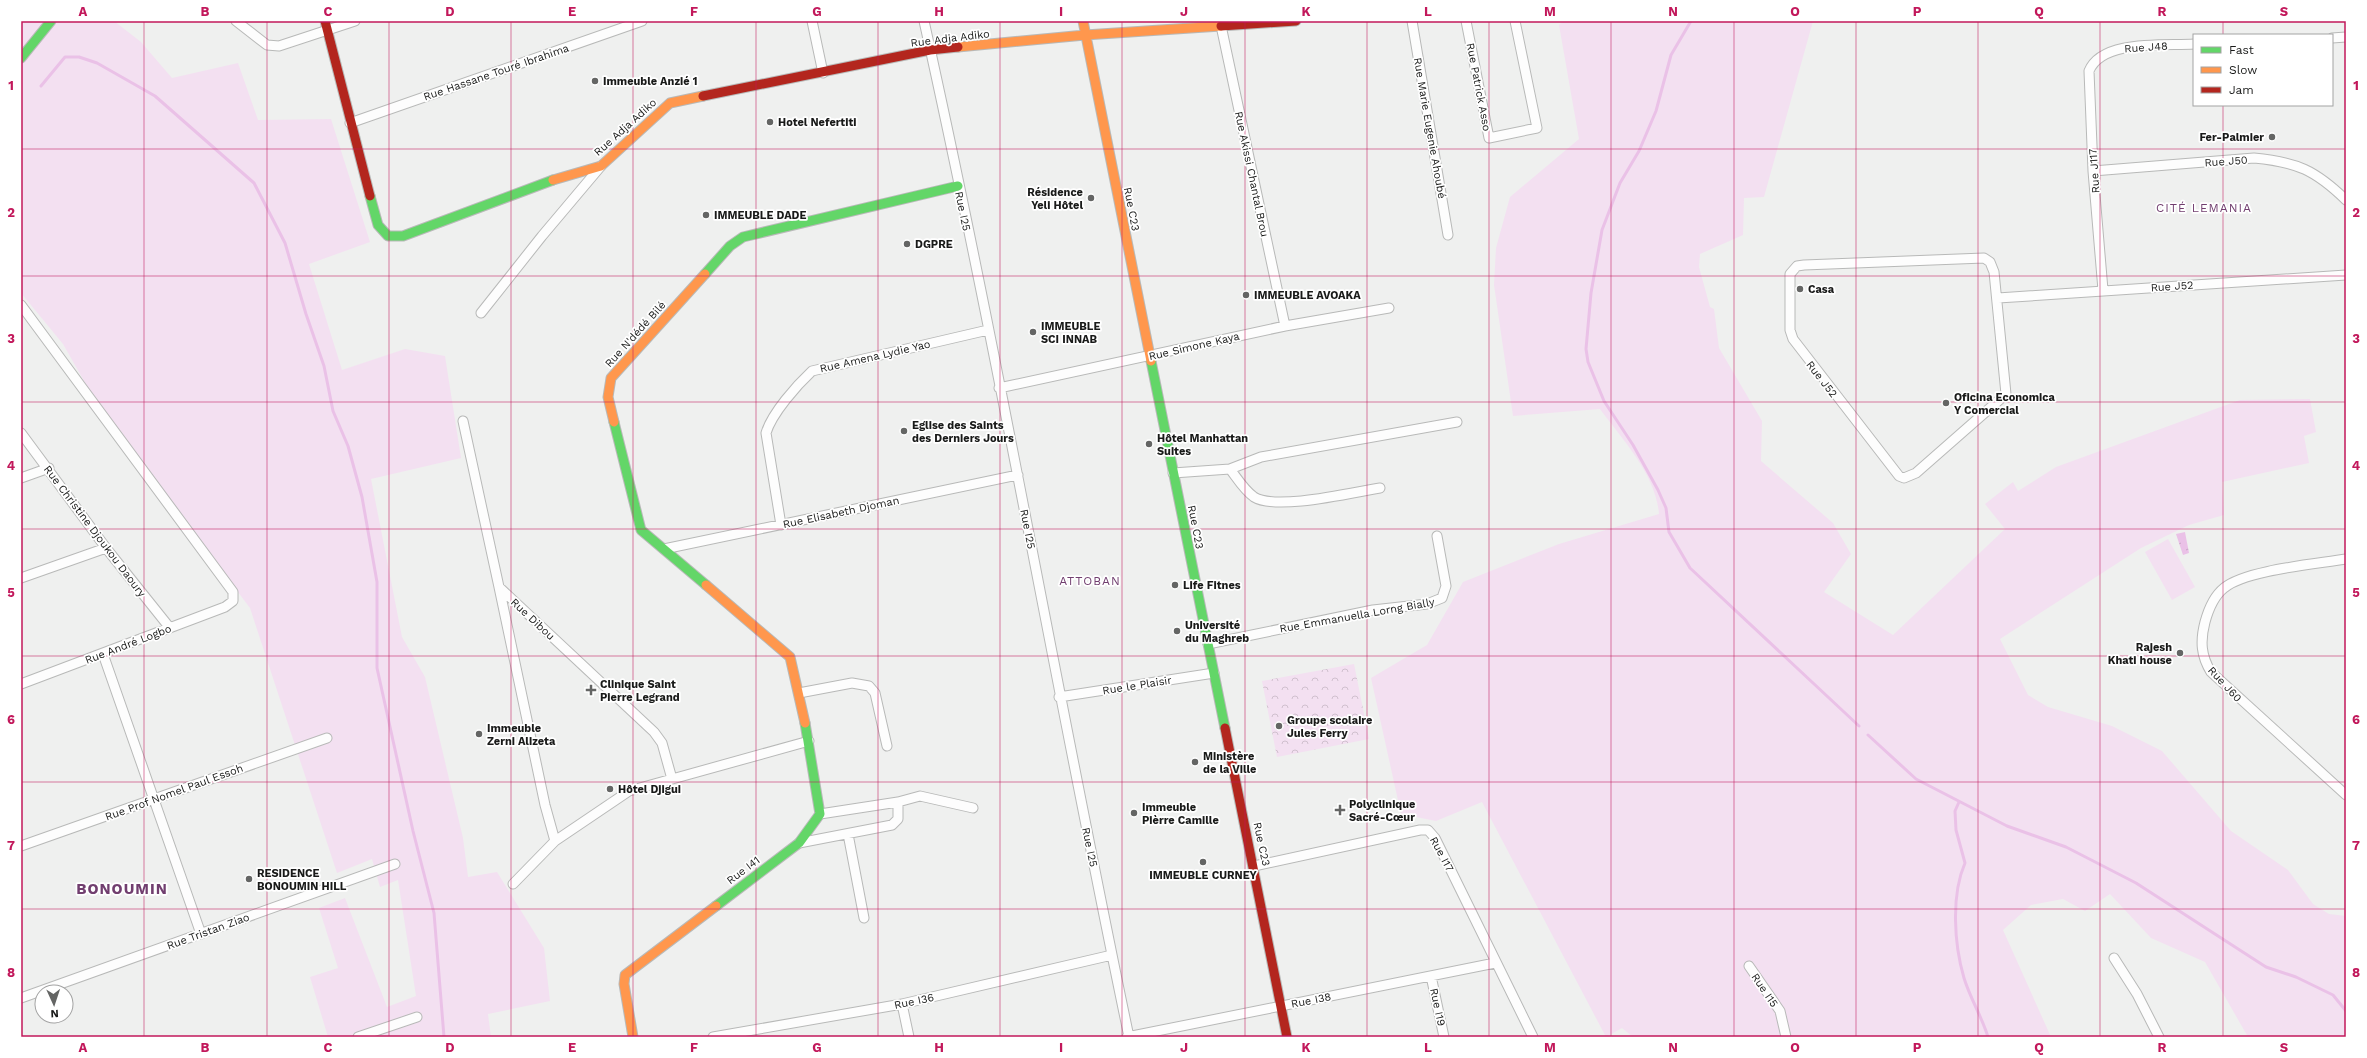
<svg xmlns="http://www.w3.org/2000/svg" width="2367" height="1058" font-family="'Work Sans',sans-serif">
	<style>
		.grass { fill: #f3e0f1 }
		.park { fill: url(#park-crowns) }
		.water { fill: url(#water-ripples) }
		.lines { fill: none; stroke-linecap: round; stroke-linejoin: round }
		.stream { stroke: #eac1e7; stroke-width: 3 }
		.street-casing { stroke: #b8b9b8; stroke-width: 11 }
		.fast-casing { stroke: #b8b9b8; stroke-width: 11 }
		.slow-casing { stroke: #b8b9b8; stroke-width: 11 }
		.jam-casing { stroke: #b8b9b8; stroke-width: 11 }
		.street { stroke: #fdfdfd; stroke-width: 9 }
		.fast { stroke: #63d668; stroke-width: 9 }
		.slow { stroke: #ff974d; stroke-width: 9 }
		.jam { stroke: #b3261e; stroke-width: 9 }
		.grid { fill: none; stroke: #c2185b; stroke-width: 1; stroke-opacity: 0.55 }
		.poi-dot { fill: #646564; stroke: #fff; stroke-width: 1.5 }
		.labels { text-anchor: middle; stroke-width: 3.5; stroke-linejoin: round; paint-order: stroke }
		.street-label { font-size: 11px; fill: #191a19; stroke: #fff }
		.poi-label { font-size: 11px; font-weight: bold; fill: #191a19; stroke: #fff; text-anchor: start }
		.neighbourhood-label { font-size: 12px; letter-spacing: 1px; fill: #713e6f; stroke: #fff }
		.district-label { font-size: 15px; font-weight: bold; letter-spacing: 1px; fill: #713e6f; stroke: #fff }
		.neatline { fill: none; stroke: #c2185b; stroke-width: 1.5 }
		.grid-label { font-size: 13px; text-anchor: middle; font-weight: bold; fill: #c2185b }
	</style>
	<defs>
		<pattern id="park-crowns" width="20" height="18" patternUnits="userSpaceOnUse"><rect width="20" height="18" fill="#f3e0f1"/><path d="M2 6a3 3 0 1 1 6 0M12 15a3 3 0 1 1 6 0" fill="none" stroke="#d0c0ce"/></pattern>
		<pattern id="water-ripples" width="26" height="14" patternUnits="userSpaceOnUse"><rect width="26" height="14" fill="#eac1e7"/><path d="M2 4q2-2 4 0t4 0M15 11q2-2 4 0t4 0" fill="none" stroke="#c8a5c6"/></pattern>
	</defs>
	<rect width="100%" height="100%" fill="#eff0ef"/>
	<path class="grass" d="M21,21h93l27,21 31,36 66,-15 20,57 73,-1 39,123 -61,22 33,106 63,-21 40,7 16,102 -90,21 31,158 23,40 38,161 5,39 29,-5 47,76 6,53 -62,13 3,23h-163l-18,-60 28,-9 -19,-60 26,-10 42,109 29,-11 -18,-116 -18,7 -8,-28 -35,14 -87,-265 -150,-199 -37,-65 -42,-51z
		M1563,21h250l-49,176 -20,1 -1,37 -43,19 -1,13 11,40 4,2 5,39 43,73 -1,40 72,62 18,31 -27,38 69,43 112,-106 -20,-25 28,-22 5,9 38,-24 184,-67 70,-1 6,33 -12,4 5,27 -87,19 2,33 -35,10 -48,23 -141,91 28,56 20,12 64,19 50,25 69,80 57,39 25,34 16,10 17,2v121h-98l-43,-75 -54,-24 -41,-44 -25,17 -22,-12 -32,6 -28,25 48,107h-418l-11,-9 -16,9 -124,-235 -46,19 -35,-7 -30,-136 56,-33 36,-63 96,-38 100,-30c-3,-39 -36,-74 -59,-105l-87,7 -19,-131 2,-37 14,-51 69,-58 -20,-114z
		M2168,539l27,48 -23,13 -27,-48z"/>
	<path class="park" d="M1354,664l15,75 -92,18 -15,-76z"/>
	<path class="water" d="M2185,532l4,21 -6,2 -7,-21z"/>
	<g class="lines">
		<path class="stream" d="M1691,21l-20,34 -15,56 -17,40 -19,32 -18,47 -11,63 -5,56 2,13 16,39 29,44 25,45 8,18 3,24 21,36 169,158
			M41,86l24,-29h14l18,6 58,33 99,87 31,60 21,71 18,52 9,45 15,35 14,51 15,85v86l36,163 21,82 10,124
			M1868,735l48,44 91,47 59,21 70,36 130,84 30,10 37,18 13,16
			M1959,802l-4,9 1,19 9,33c-14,32 -11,81 -1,115 6,20 18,39 24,59"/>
		<g class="street-casing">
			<path id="street" d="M236,21l31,24 12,1 76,-25
				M812,21l11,52
				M924,21c75,337 134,678 205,1016
				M1220,21l65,305
				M1412,21l36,214
				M1466,21l23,117 48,-10 -22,-107
				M2332,38l14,-1
				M350,123l292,-102
				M2093,171l161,-13c43,4 61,12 92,42
				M1984,258l6,4 4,10 12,122 -90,79 -12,5 -5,-2 -106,-137 -3,-9v-56l7,-8 7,-1z
				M2103,290l-10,-119 -4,-100c13,-32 76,-25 105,-27
				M1998,298l348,-23
				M21,305l212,287v9l-8,6 -204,77
				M481,313l61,-77 59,-70
				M999,388l286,-62 104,-18
				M463,421l36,166 155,145 8,11 10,36
				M21,433l85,115 64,80
				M1230,469c7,9 14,21 24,28 22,14 100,-5 126,-9
				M1173,473l57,-4 31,-12 196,-35
				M21,478l28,-10
				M781,525l-15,-92c6,-20 31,-48 46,-62l176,-41
				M664,549l354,-74
				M2346,559c-29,5 -101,11 -122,29 -10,8 -16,23 -19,34 -5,19 -4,34 6,50l135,123
				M21,578l85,-30
				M499,587l46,218 10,36
				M1208,644l165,-34 54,-6 15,-6 4,-12 -9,-50
				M103,654l98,280
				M799,693l53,-10 17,3 6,7 12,53
				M1059,697l155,-24
				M820,814l78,-12 22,-6 53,12
				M848,834l16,84
				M799,843l93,-18 6,-6v-17
				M21,846l306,-108
				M1254,866l166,-36h8l7,8 98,199
				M513,884l42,-43 74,-50 180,-50
				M2114,958l23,36 22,43
				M1749,966l31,45 6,26
				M1431,976l13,61
				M21,998l374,-134
				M902,1004l7,33
				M358,1037l59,-20
				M713,1037l189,-33 210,-49
				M1127,1037l368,-74"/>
		</g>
		<g class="fast-casing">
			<path id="fast" d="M21,58l30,-37
				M370,196l8,29 10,11h15l150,-56
				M705,274l25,-28 13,-9 215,-51
				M1151,361l74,367
				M614,422l27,108 65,55
				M716,906l83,-63 21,-29 -15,-91"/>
		</g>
		<g class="slow-casing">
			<path id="slow" d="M1083,21l68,340
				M958,47l127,-12 136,-9
				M553,180l48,-14 69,-63 33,-7
				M614,422l-6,-25 3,-19 94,-104
				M706,585l84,72 15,66
				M633,1037l-9,-53 1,-9 91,-69"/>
		</g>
		<g class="jam-casing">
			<path id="jam" d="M325,21l45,175
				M1221,26l75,-5
				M703,96l227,-46 28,-3
				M1225,728l62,309"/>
		</g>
		<use href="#street" class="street"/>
		<use href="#fast" class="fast"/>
		<use href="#slow" class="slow"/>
		<use href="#jam" class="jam"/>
	</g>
	<path class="grid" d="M144,21v1016M267,21v1016M389,21v1016M511,21v1016M633,21v1016M756,21v1016M878,21v1016M1000,21v1016M1122,21v1016M1245,21v1016M1367,21v1016M1489,21v1016M1611,21v1016M1734,21v1016M1856,21v1016M1978,21v1016M2100,21v1016M2223,21v14M2223,105v932M21,149h2325M21,276h2325M21,402h2325M21,529h2325M21,656h2325M21,782h2325M21,909h2325"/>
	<g class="poi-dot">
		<circle cx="595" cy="81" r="4"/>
		<circle cx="770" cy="122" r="4"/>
		<circle cx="2272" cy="137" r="4"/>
		<circle cx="1091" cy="198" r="4"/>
		<circle cx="706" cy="215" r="4"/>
		<circle cx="907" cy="244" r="4"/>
		<circle cx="1800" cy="289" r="4"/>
		<circle cx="1246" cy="295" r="4"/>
		<circle cx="1033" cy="332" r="4"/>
		<circle cx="1946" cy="403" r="4"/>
		<circle cx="904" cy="431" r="4"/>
		<circle cx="1149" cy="444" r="4"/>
		<circle cx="1175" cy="585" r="4"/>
		<circle cx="1177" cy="631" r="4"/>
		<circle cx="2180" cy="653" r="4"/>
		<path d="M589 684h4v4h4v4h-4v4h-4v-4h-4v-4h4z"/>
		<circle cx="1279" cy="726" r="4"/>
		<circle cx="479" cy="734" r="4"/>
		<circle cx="1195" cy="762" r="4"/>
		<circle cx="610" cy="789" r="4"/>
		<path d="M1338 804h4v4h4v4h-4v4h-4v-4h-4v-4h4z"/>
		<circle cx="1134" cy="813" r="4"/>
		<circle cx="1203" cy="862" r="4"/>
		<circle cx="249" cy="879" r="4"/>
	</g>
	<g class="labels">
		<g class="street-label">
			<text transform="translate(950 38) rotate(-7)" y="4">Rue Adja Adiko</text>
			<text transform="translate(2146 47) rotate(-4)" y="4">Rue J48</text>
			<text transform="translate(496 72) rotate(-19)" y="4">Rue Hassane Touré Ibrahima</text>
			<text transform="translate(1479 87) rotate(79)" y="4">Rue Patrick Asso</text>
			<text transform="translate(625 127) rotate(-42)" y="4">Rue Adja Adiko</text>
			<text transform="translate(1430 128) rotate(80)" y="4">Rue Marie Eugenie Ahoubé</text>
			<text transform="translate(2226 161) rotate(-4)" y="4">Rue J50</text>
			<text transform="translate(2094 171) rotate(-94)" y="4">Rue J117</text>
			<text transform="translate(1252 174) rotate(78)" y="4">Rue Akissi Chantal Brou</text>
			<text transform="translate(1132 209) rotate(79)" y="4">Rue C23</text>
			<text transform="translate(963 211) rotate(78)" y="4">Rue I25</text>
			<text transform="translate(2172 286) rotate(-4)" y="4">Rue J52</text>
			<text transform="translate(635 334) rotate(-48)" y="4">Rue N'dédé Bilé</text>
			<text transform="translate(1194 346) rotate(-13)" y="4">Rue Simone Kaya</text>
			<text transform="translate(875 356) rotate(-13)" y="4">Rue Amena Lydie Yao</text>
			<text transform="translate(1822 379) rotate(52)" y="4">Rue J52</text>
			<text transform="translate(841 512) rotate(-12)" y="4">Rue Elisabeth Djoman</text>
			<text transform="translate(1196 527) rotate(79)" y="4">Rue C23</text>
			<text transform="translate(1028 529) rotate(79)" y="4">Rue I25</text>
			<text transform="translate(95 531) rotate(53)" y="4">Rue Christine Djoukou Daoury</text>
			<text transform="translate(1357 615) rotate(-10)" y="4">Rue Emmanuella Lorng Bially</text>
			<text transform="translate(533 619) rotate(43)" y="4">Rue Dibou</text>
			<text transform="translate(128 644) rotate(-21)" y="4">Rue André Logbo</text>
			<text transform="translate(2225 684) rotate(47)" y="4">Rue J60</text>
			<text transform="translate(1137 685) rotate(-9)" y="4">Rue le Plaisir</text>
			<text transform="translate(174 792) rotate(-20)" y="4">Rue Prof Nomel Paul Essoh</text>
			<text transform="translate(1262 844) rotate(78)" y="4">Rue C23</text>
			<text transform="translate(1090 847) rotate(78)" y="4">Rue I25</text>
			<text transform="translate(1442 854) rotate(62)" y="4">Rue I17</text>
			<text transform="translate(743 870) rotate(-37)" y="4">Rue I41</text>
			<text transform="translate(208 931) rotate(-20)" y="4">Rue Tristan Ziao</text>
			<text transform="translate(1765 990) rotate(56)" y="4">Rue I15</text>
			<text transform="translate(1311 1000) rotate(-11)" y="4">Rue I38</text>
			<text transform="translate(914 1001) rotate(-12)" y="4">Rue I36</text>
			<text transform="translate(1438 1007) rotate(78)" y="4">Rue I19</text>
		</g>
		<g class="poi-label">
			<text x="603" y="85">Immeuble Anzié 1</text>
			<text x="778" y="126">Hotel Nefertiti</text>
			<text x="2264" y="141" text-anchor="end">Fer-Palmier</text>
			<text x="1083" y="196" text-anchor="end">Résidence<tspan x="1083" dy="13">Yeli Hôtel</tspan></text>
			<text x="714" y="219">IMMEUBLE DADE</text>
			<text x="915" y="248">DGPRE</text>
			<text x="1808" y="293">Casa</text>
			<text x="1254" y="299">IMMEUBLE AVOAKA</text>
			<text x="1041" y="330">IMMEUBLE<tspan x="1041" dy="13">SCI INNAB</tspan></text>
			<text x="1954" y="401">Oficina Economica<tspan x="1954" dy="13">Y Comercial</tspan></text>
			<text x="912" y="429">Eglise des Saints<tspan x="912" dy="13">des Derniers Jours</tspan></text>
			<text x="1157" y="442">Hôtel Manhattan<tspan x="1157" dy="13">Suites</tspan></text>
			<text x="1183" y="589">Life Fitnes</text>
			<text x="1185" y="629">Université<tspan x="1185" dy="13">du Maghreb</tspan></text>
			<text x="2172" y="651" text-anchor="end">Rajesh<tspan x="2172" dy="13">Khati house</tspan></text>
			<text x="600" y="688">Clinique Saint<tspan x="600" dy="13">Pierre Legrand</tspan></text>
			<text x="1287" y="724">Groupe scolaire<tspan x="1287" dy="13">Jules Ferry</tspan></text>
			<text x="487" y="732">Immeuble<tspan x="487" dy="13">Zerni Alizeta</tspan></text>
			<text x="1203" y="760">Ministère<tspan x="1203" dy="13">de la Ville</tspan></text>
			<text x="618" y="793">Hôtel Djigui</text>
			<text x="1349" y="808">Polyclinique<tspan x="1349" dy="13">Sacré-Cœur</tspan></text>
			<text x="1142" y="811">Immeuble<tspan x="1142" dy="13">Pièrre Camille</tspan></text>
			<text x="257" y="877">RESIDENCE<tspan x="257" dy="13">BONOUMIN HILL</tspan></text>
			<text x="1203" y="879" text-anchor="middle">IMMEUBLE CURNEY</text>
		</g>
		<g class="neighbourhood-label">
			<text x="2204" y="212">CITÉ LEMANIA</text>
			<text x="1090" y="585">ATTOBAN</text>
		</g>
		<g class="district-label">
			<text x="122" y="894">BONOUMIN</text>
		</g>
	</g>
	<rect width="2367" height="1058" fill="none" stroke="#ffffff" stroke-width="44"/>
	<rect x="2193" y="34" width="140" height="72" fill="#ffffff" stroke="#a3a3a3"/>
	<rect x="2201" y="47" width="20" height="6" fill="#63d668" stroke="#a3a3a3"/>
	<text x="2229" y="54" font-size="12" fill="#191a19">Fast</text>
	<rect x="2201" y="67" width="20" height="6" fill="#ff974d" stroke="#a3a3a3"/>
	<text x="2229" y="74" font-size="12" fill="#191a19">Slow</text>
	<rect x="2201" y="87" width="20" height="6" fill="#b3261e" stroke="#a3a3a3"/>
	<text x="2229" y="94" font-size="12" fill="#191a19">Jam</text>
	<g transform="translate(54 1004) rotate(177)"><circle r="19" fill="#ffffff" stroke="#a3a3a3"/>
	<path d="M0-3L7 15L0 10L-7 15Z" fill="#646564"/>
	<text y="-6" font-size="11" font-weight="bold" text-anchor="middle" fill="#191a19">N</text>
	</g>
	<rect x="22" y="22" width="2323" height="1014" class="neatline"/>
	<g class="grid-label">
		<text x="83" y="16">A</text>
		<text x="205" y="16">B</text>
		<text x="328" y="16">C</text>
		<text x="450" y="16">D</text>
		<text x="572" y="16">E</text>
		<text x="694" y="16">F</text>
		<text x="817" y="16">G</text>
		<text x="939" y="16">H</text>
		<text x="1061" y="16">I</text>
		<text x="1184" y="16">J</text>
		<text x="1306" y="16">K</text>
		<text x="1428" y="16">L</text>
		<text x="1550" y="16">M</text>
		<text x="1673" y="16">N</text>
		<text x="1795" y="16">O</text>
		<text x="1917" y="16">P</text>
		<text x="2039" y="16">Q</text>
		<text x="2162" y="16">R</text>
		<text x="2284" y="16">S</text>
		<text x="11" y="90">1</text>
		<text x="2356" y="90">1</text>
		<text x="11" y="217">2</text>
		<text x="2356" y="217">2</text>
		<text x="11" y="343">3</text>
		<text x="2356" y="343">3</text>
		<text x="11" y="470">4</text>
		<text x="2356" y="470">4</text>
		<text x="11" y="597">5</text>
		<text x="2356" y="597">5</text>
		<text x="11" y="724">6</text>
		<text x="2356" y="724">6</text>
		<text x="11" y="850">7</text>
		<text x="2356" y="850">7</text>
		<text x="11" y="977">8</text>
		<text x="2356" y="977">8</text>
		<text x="83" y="1052">A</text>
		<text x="205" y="1052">B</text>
		<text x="328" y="1052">C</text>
		<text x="450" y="1052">D</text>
		<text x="572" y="1052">E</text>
		<text x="694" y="1052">F</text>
		<text x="817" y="1052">G</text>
		<text x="939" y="1052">H</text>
		<text x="1061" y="1052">I</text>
		<text x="1184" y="1052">J</text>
		<text x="1306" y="1052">K</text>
		<text x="1428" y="1052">L</text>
		<text x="1550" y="1052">M</text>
		<text x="1673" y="1052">N</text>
		<text x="1795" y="1052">O</text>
		<text x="1917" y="1052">P</text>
		<text x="2039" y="1052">Q</text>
		<text x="2162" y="1052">R</text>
		<text x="2284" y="1052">S</text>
	</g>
</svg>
